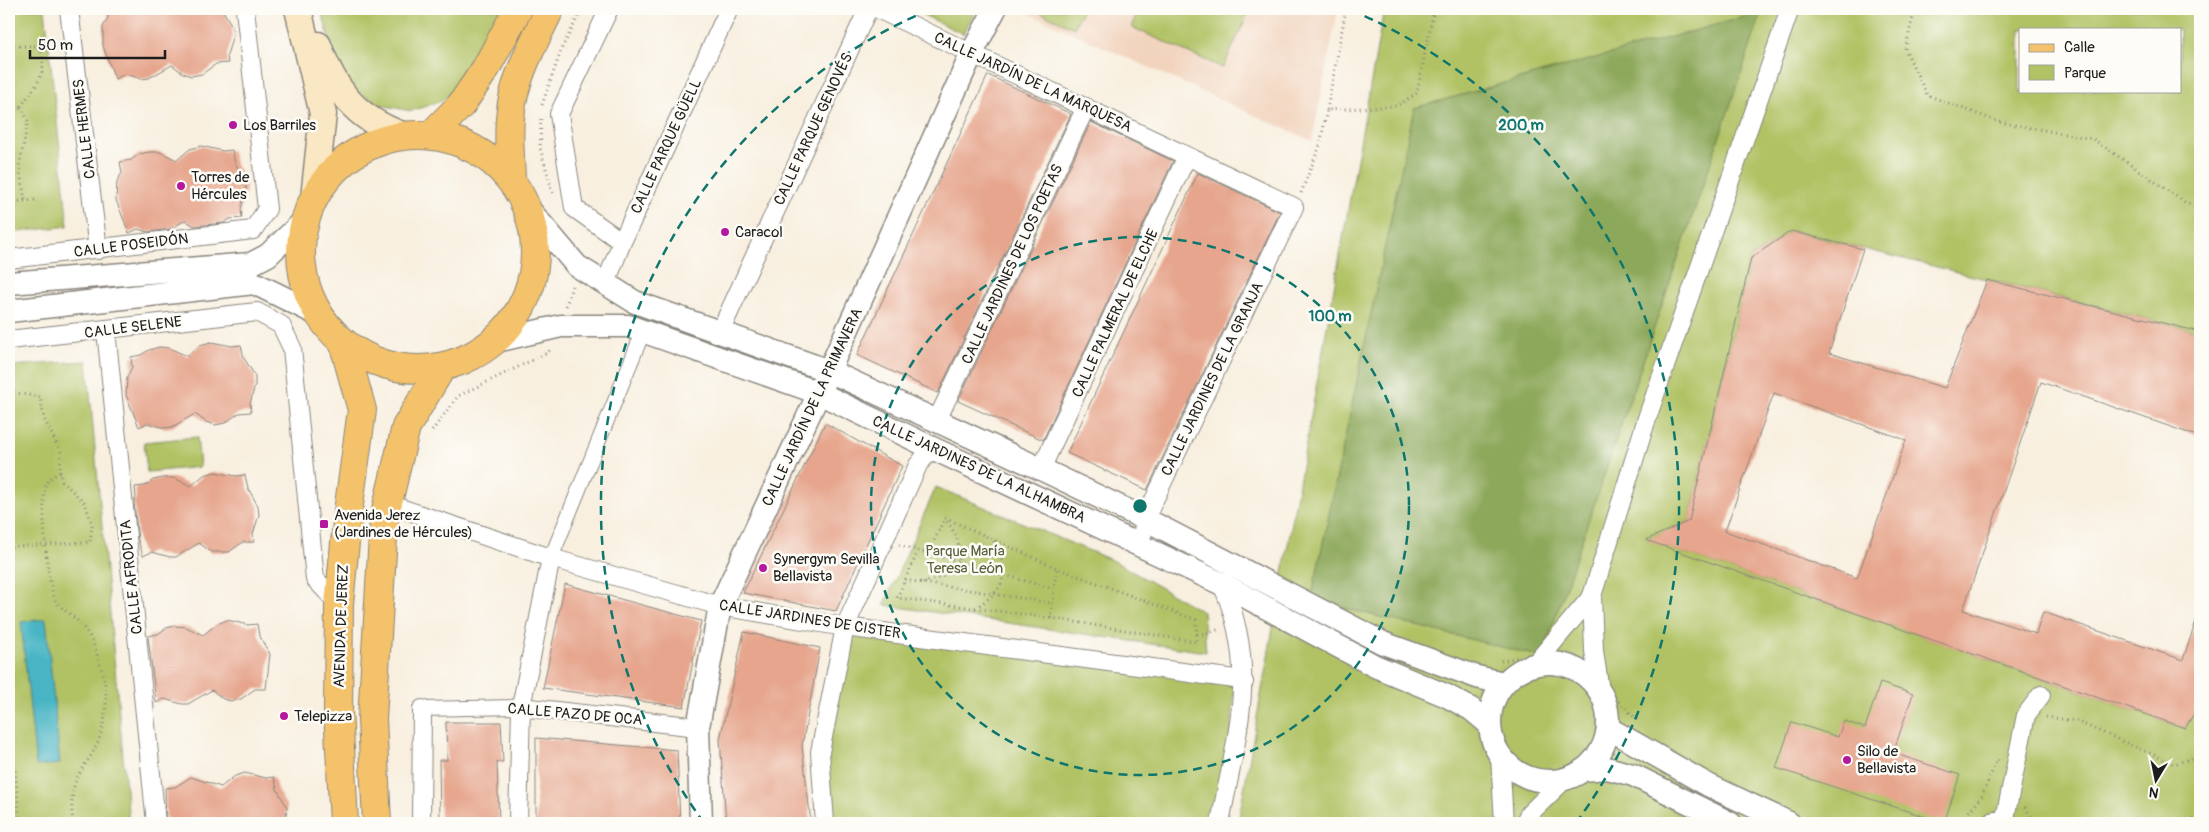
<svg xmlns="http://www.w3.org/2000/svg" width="2209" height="832" font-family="Pangolin,sans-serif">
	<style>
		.built { fill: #f2d4be }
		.green { fill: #b1c265; stroke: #666f40; fill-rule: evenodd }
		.forest { fill: #8ca85a; stroke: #54623b }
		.water { fill: #48b5c4; stroke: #326870 }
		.building { fill: #e6a58c; fill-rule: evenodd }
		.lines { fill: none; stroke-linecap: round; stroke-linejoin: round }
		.pedestrian-casing { stroke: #8a867e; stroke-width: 16 }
		.minor-casing { stroke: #8a867e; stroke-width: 20 }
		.tertiary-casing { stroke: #8a867e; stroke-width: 25 }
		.secondary-casing { stroke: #8a867e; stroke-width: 29 }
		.primary-casing { stroke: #8a867e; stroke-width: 30 }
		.path { stroke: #8a867e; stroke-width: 3; stroke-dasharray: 1 4; stroke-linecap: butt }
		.pedestrian { stroke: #fff; stroke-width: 14 }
		.minor { stroke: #fff; stroke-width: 18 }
		.tertiary { stroke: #fff; stroke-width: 22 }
		.secondary { stroke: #fae7c3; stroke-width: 26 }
		.primary { stroke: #f3c26a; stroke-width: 28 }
		.ring { fill: none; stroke: #0f766e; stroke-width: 2.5; stroke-dasharray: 9 6 }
		.poi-dot { fill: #b5179e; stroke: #fdfcf7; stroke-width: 2 }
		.labels { text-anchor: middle; stroke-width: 5; stroke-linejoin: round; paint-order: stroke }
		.street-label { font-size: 15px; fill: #1c1c1c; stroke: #fdfcf7 }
		.poi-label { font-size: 15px; fill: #1c1c1c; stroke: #fdfcf7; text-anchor: start }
		.park-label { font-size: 15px; fill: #585e39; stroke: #fdfcf7 }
		.centre { fill: #0f766e; stroke: #fdfcf7; stroke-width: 2.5 }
		.ring-label { font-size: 15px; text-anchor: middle; font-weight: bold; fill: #0f766e; stroke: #fdfcf7; stroke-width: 5; stroke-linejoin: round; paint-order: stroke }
	</style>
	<rect width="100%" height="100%" fill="#fdfcf7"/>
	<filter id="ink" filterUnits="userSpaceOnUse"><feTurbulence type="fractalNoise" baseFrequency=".02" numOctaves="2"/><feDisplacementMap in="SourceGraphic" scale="10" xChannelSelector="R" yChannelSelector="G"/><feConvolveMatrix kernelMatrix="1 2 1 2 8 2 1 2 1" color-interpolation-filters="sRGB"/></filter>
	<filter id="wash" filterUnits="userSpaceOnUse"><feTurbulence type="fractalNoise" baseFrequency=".0096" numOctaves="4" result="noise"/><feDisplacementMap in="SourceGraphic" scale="20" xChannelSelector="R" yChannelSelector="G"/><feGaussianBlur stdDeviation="1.12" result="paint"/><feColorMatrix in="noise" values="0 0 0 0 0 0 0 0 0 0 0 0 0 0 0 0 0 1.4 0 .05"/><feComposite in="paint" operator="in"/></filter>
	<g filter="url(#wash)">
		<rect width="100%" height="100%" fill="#f8efdf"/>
		<path class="built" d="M1019,9h319l-26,132z"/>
		<path class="green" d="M9,9h36l23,217 -59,7z
			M321,9h185l-28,54 -36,38 -31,10 -30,-6 -26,-15 -17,-21z
			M911,9h66l-14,25z
			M1033,9h50l-9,19z
			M1139,9h98l11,5 -25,54 -92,-41z
			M1384,9h816v323l-409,-101 -40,27 -62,263 -42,19 538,188 15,-24v119h-962zM2020,29h160v62h-160z
			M87,361l42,462h-120v-457z
			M197,437l3,30 -53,5 -3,-30z
			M936,487l178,74 89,51 3,40 -322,-47z
			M845,627l390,52 -10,144h-400l-5,-71z"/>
		<path class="forest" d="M1762,12l-220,645 -231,-57 103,-492z"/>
		<path class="water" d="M46,619l14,145 -24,2 -15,-144z"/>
		<g id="blocks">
			<path class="building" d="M107,9h115l10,17 1,9 -6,20 1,8 -12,1 -14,10 -11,2 -8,-3 -11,-8 -23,13 -7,1 -17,-5 -10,5 -12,-33v-19l5,-9z
				M988,75l83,39 -133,279 -81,-38z
				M1091,122l82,39 -130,279 -85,-39z
				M201,146l22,5 9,-1 3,13 11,18v9l-5,19 1,9 -12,1 -6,4 -30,3 -9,-6 -14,9 -23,3 -10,-3 -9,4 -13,-33 1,-19 5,-8 -2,-11 11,-2 8,-6 10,-2h11l17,8 13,-11z
				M1198,173l82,39 -133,278 -80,-37z
				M1791,231l72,18 -34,104 116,35 42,-108 213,52v105l-159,-55 -78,228 73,24 7,-22 140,48 15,-45h2v89l-15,24 -539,-188 43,-19 62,-263zM1774,393l132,47 -49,138 -132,-47z
				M211,342l21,4 9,-1 3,13 11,18v9l-5,19 1,8 -12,1 -14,10 -10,2 -9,-3 -11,-8 -23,13 -7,1 -18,-5 -8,4 -13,-32 1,-18 5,-10 -1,-10 10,-2 8,-5 10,-3 10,1 18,8 13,-11z
				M825,423l77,43 -66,145 -93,-18z
				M215,472l21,4 9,-1 3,13 10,18 1,9 -6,19 1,8h-11l-14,10h-18l-12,-9 -23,14h-6l-18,-5 -9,4 -5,-16 -4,-38 2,-5 -1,-10 10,-1 8,-6 10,-2h11l17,8 13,-11z
				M565,584l136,37 -17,86 -141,-19z
				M227,620l21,5 9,-1 2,12 11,18 -4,35h-11l-14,10 -10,2 -8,-2 -11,-9 -24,14h-6l-18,-5 -8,4 -8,-67 10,-2 8,-6 9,-2 11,1 17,8 14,-11z
				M744,632l76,16 -18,98 9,77h-85l-6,-84z
				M1880,683l33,11 -20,59 67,22 -16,48 -168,-55 16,-46 46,15 6,-16 21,7z
				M446,722h55l2,40h-6l2,61h-59l-1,-63h8z
				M536,738l141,12 3,73h-144z
				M245,773l21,5 8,-1 3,12 10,18 -2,16h-119l-1,-35 10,-1 16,-10 30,10 14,-11z"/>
		</g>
	</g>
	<g filter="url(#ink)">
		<use href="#blocks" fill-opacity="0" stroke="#8a867e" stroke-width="1"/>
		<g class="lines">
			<g class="pedestrian-casing">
				<path id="pedestrian" d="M551,558l92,-226
					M422,709l99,-2"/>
			</g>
			<g class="minor-casing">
				<path id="minor" d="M69,9l29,241
					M609,9l-50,105 15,94 48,34
					M878,9l416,198 -149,312 -2,14 -7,6 -10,-1
					M9,259l244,-29 14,-21 -22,-200
					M605,285l17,-43 107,-233
					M106,330l50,493
					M720,332l148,-323
					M9,340l248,-28 24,13 11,23 23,231 24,25
					M937,420l149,-313
					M1041,469l146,-313
					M388,504l163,54 169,48 125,21 390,52 9,3
					M1535,664l57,-68
					M1600,691l-6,-40 -2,-55 55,-178 143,-409
					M521,707l177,20
					M1500,756l4,67
					M421,823l1,-114
					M518,823l3,-116 30,-149
					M825,823l-5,-71 25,-125 73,-162 14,-17
					M1220,823c16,-87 40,-153 2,-239
					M1524,823l5,-9 36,-35
					M2004,823l22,-108 15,-20"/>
			</g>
			<g class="tertiary-casing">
				<path id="tertiary" d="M527,207l50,59 58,36 194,69 212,98 104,50 238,124 94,34 26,6
					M9,283l242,-19 17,-9 38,-36
					M9,311l245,-28 67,33
					M496,341l65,-15h67l191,67 113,55 290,136 153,82 72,30 24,13 18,15
					M1490 722a59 59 0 1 1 118 0a59 59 0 1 1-118 0Z
					M1608,728l100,57 81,38
					M1583,770l24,-2 26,7 97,48
					M701,823l-3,-96 22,-121 99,-213 153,-340 23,-44
					M1995,823h11"/>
			</g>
			<g class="secondary-casing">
				<path id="secondary" d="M298,9l25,105 -9,84
					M318,45c17,46 37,73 84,90"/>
			</g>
			<g class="primary-casing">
				<path id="primary" d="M431,135l30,-30 25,-37 32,-59
					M301 252a117 117 0 1 1 234 0a117 117 0 1 1-234 0Z
					M511,179c-1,-27 -4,-54 2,-81 7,-31 23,-60 37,-89
					M343,342l19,68 -14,102 -9,92 -1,107 6,112
					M377,823l-5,-104 12,-200 22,-92 36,-60"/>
			</g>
			<path class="path" d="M1915,9l-10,40 22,46 72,27 94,17 93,64 14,2
				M9,46h26l6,4c7,27 -7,37 -21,58
				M9,98l2,4 12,8 5,11 -9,46 6,33
				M542,105l20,-57 20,-39
				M1327,110l19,-101
				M541,119l-1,29 13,45
				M1301,193l19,-48 7,-35 70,-4 20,-13 17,-84
				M9,202l27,-2
				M566,306l6,-20
				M9,392l31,5 4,22 17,33 -1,21 2,8 23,22 7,22 -2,17 -81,5
				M432,431l26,-35 89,-43 4,-4
				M60,473c-7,3 -11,5 -14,12 -6,14 1,104 10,116 7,10 20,16 27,26 10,11 14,27 18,41 8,25 6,51 -3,74 -5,13 -15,24 -21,36 -6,13 -6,31 -4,45
				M899,545l155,44 3,-21 139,52 1,22 -146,-24 3,-29
				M918,551l-21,47 154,20
				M928,554l17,-36 112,50
				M905,580l147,23
				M923,583c8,-3 19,-5 26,-10 20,-14 8,-39 -3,-53
				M975,608c32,-20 35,-33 19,-67
				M1197,634h8l15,-5
				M1501,661l18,-4
				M1615,698l22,22
				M9,706l11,117
				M2046,717l30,4 98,43 26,-8
				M2025,807l10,16
				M1806,819l19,4
				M1959,823l22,-25 16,-38 3,1
				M2167,823l33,-6"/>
			<use href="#pedestrian" class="pedestrian"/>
			<use href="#minor" class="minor"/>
			<use href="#tertiary" class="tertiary"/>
			<use href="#secondary" class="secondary"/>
			<use href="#primary" class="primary"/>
		</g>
	</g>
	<g class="ring">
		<circle cx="1140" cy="506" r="269"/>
		<path d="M704 823A539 539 0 0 1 929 10M1351 10A539 539 0 0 1 1576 823"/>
	</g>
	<g class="poi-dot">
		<circle cx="233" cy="125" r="5"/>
		<circle cx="181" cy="186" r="5"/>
		<circle cx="725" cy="232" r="5"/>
		<rect x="319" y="519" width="10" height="10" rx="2.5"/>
		<circle cx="763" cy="568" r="5"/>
		<circle cx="284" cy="716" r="5"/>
		<circle cx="1847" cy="760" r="5"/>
	</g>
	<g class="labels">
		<g class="street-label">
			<text transform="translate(1033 82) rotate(25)" y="5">CALLE JARDÍN DE LA MARQUESA</text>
			<text transform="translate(84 129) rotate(-97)" y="5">CALLE HERMES</text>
			<text transform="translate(813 129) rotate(-65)" y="5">CALLE PARQUE GENOVÉS</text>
			<text transform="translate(666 146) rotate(-65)" y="5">CALLE PARQUE GÜELL</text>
			<text transform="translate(131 245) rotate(-7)" y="5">CALLE POSEIDÓN</text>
			<text transform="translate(1012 264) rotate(-65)" y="5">CALLE JARDINES DE LOS POETAS</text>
			<text transform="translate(1115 313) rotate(-65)" y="5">CALLE PALMERAL DE ELCHE</text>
			<text transform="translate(133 327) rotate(-7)" y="5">CALLE SELENE</text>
			<text transform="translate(1212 379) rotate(-64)" y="5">CALLE JARDINES DE LA GRANJA</text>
			<text transform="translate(812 407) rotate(-65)" y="5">CALLE JARDÍN DE LA PRIMAVERA</text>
			<text transform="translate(979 469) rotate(25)" y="5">CALLE JARDINES DE LA ALHAMBRA</text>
			<text transform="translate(131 577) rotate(-96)" y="5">CALLE AFRODITA</text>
			<text transform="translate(810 619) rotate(9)" y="5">CALLE JARDINES DE CISTER</text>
			<text transform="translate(341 626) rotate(-88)" y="5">AVENIDA DE JEREZ</text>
			<text transform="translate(575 714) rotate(5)" y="5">CALLE PAZO DE OCA</text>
		</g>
		<g class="poi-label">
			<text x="243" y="130">Los Barriles</text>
			<text x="191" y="182">Torres de<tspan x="191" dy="17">Hércules</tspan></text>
			<text x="735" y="237">Caracol</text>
			<text x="334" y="520">Avenida Jerez<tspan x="334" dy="17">(Jardines de Hércules)</tspan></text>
			<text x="773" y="564">Synergym Sevilla<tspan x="773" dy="17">Bellavista</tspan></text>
			<text x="294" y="721">Telepizza</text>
			<text x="1857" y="756">Silo de<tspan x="1857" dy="17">Bellavista</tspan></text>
		</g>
		<g class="park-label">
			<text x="965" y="556">Parque María<tspan x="965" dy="17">Teresa León</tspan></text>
		</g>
	</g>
	<circle cx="1140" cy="506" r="8" class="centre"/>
	<g class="ring-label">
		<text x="1521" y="130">200 m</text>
		<text x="1330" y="321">100 m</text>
	</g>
	<rect width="2209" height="832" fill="none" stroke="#fdfcf7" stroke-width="30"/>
	<rect x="2019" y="28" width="162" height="65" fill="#fdfcf7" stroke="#a3a29f"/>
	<rect x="2029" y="44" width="25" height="8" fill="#f3c26a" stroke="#a3a29f"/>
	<text x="2064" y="52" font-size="15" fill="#1c1c1c">Calle</text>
	<rect x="2029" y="65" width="25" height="15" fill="#b1c265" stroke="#a3a29f"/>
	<text x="2064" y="78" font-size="15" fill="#1c1c1c">Parque</text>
	<g transform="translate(2156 780) rotate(190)" stroke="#fdfcf7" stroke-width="4" paint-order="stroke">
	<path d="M0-4L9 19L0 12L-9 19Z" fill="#1c1c1c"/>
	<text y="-8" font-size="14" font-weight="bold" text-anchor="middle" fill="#1c1c1c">N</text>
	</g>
	<path d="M30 50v8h135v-8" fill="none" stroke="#1c1c1c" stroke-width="2.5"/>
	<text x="38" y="50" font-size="15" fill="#1c1c1c" stroke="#fdfcf7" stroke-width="4" paint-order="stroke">50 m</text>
</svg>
